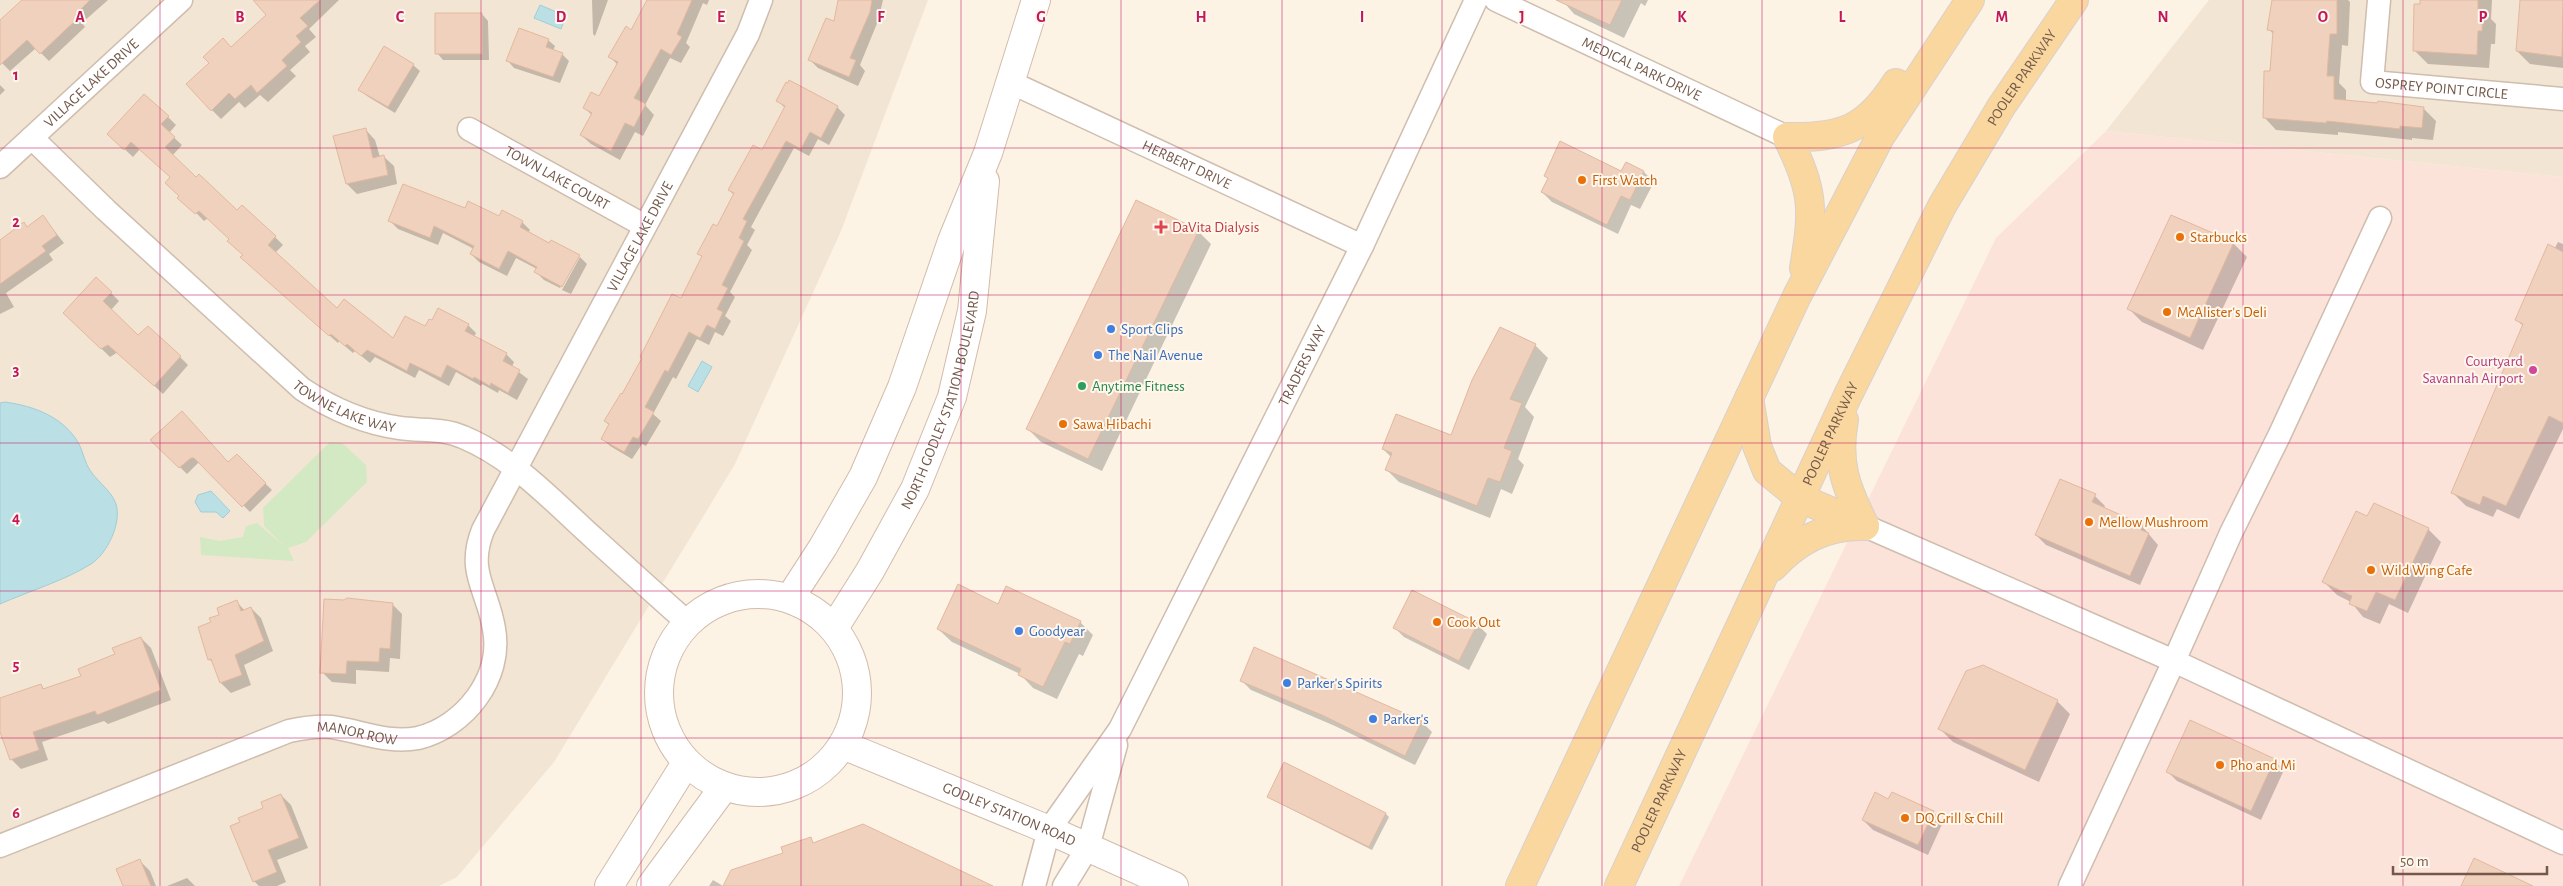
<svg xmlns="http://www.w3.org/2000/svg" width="2563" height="886" font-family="'Alegreya Sans',sans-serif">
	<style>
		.residential { fill: #f3e5d3 }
		.commercial { fill: #fce3d9 }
		.green { fill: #d3e9c4 }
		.water { fill: #badfe5; stroke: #a0ced6 }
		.shadow { fill: #0003 }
		.building { fill: #f0d1bd; stroke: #e3b89e }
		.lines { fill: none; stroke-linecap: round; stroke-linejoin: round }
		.street-casing { stroke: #cfbdae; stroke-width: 25 }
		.secondary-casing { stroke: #d2bcac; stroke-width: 30 }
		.primary-casing { stroke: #d8d1cd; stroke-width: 30 }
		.street { stroke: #fff; stroke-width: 22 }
		.secondary { stroke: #fff; stroke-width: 28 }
		.primary { stroke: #f9d79f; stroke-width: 28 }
		.grid { fill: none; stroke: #c2185b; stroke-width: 1; stroke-opacity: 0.55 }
		.food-dot { fill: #e8710a; stroke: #fff7eb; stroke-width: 2 }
		.health-dot { fill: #e0444e; stroke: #fff7eb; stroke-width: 2 }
		.shop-dot { fill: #3f7fe0; stroke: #fff7eb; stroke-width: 2 }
		.hotel-dot { fill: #d1479c; stroke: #fff7eb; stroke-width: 2 }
		.leisure-dot { fill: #2e9e5b; stroke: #fff7eb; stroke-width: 2 }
		.labels { text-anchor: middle; stroke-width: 4; stroke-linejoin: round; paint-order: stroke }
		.street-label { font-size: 15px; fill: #74594b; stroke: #fff7eb }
		.food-label { font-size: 15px; fill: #c56008; stroke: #fff7eb; text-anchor: start }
		.health-label { font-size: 15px; fill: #be3a42; stroke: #fff7eb; text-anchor: start }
		.shop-label { font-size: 15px; fill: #366cbe; stroke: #fff7eb; text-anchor: start }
		.hotel-label { font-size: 15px; fill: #b23c85; stroke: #fff7eb; text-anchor: end }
		.leisure-label { font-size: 15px; fill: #27864d; stroke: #fff7eb; text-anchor: start }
		.grid-label { font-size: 16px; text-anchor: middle; font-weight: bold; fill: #c2185b; stroke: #fff7eb; stroke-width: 4; stroke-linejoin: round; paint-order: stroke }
	</style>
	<rect width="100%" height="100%" fill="#fcf3e5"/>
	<path class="residential" d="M0,0h928l-87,231 -106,233 -181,298 -97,115 -18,9h-439z
		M2209,0h354v177l-457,-46z"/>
	<path class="commercial" d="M2106,131l457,46v709h-884l317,-648z"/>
	<path class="green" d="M330,442l12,1 24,22 1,17 -61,60 -18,6 6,13 -93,-6 -1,-18 20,4 23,-4 3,-11 11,-3 28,24 -21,-21 -1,-18z"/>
	<path class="water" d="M540,5l26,11 -5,13 -27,-11z
		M702,361l10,6 -14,25 -10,-6z
		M5,402c29,4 59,15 74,42 3,6 5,14 8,21 7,15 24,24 29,39 6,19 -9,50 -25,60 -25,16 -64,28 -91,40v-201z
		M211,491l19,20 -7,7 -7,-6h-15l-6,-10 3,-7z"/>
	<path class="shadow" d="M43,0h65l-26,23 3,4 -36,34 -13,-13 -26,23 -10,-10v-39z
		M265,0h74l-30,29 7,8 -11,9 5,6 -20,18 6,6 -28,26 -8,-7 -15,13 -6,-6 -18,17 -9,-9 20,-61 36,-34z
		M592,0h16l-13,36 -2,-2z
		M664,0h45l-2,5 -4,-2 -17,40 4,4 -9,16 -11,-5 -25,47 9,10 -11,21 -8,-4 -15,28 -29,-16 -10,-9 11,-20 -8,-7 15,-10 19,-33 -8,-8 22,-26z
		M839,0h44l-5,21 -18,44 5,6 -7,15 -40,-18 -9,-9 26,-36z
		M1562,0h86l-3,6 -4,-3 -17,35 -50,-24z
		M2273,0h75l2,2 -2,44 -6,-1 -3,38 7,7v12l77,6 13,13 -3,19 -21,-2v2l-74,-8v3l-62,-5 -12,-13 10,-82 -5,-6z
		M2421,0h71l-1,19 5,5 -1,20h-4l-2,24 -61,-4 -13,-13z
		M2522,0h41v68l-33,-4 -13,-13z
		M482,14l6,7 1,39h-46l-6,-7z
		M548,40l7,6 -2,5 9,3 7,7 -9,22 -46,-15 -6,-7z
		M413,65l7,6 -25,42 -28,-17 -7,-6z
		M0,85l5,5 -5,5z
		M777,100l60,7 8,8 -16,30 -11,-6 -9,17 -15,-8 -43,79 4,3 -8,15 5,5 -22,42 5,5 -10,19 6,5 -8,15 -8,-4 -6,13 -12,-6 -21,40 -3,-2 -20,37 8,7 -15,25 -4,-2 -10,15 -22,-13 -8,-8 8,-12 -5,-5 77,-121 21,-42 -4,-4 18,-26 17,-33 -5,-5 34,-38 22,-44z
		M168,117l8,8 -7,8 13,12 -10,11 65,56 38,25 8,8 -8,8 62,57 57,30 32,-13 42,-2 8,8 -2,4 32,17 8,8 -2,5 16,12 -11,21 -18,-10 -1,3 -16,-9 -1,2 -25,-14 -7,14 -30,-16 -4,8 -40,-21 -5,6 -15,-12 -2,2 -14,-12 -1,2 -88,-78 -19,-26 -23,-21 -4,3 -37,-38 5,-5 -32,-29 -7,8 -16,-15z
		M365,129l10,11 5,17 3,-1 11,10 3,18 -40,10 -10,-10z
		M1626,164l18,8 10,10 -14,27 -9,-4 -13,29 -66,-32 -10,-10 7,-13 -4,-4 77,-2z
		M465,209l57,13 8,8 -2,3 52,24h-3l-17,31 -16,-8 -8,-8 1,-3 -21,-11 -9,18 -28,-14 -8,-8 3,-5 -31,-16 -5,12 -40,-16 -8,-8z
		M43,217l21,26 -15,11 4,6 -47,33 8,14 -14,7v-45l24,-45 4,4z
		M2172,217l61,26 14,14 -44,93 -61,-28 -13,-13z
		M1198,231l13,13 -109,227 -61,-29 -13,-13z
		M2558,242l5,2v185l-44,90 -22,-10 -4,8 -27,-11 -14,-14 72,-165 -7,-7z
		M580,257l7,7 -16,30 -9,-4z
		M111,293l8,8 -8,9 27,27 42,20 8,8 -25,29 -45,-42 -8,5 -45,-44z
		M1500,329l35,16 13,13 -23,49 9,10 -16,42 6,6 -12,29 -11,-5 -11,29 -91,-36 -12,-12 4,-13 -8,-8 68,-12z
		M152,440l77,24 8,-8 35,34 -22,22 -48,-48 -4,-1 -11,11z
		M2095,496l10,10 -1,2 38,18 16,19 -18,40 -94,-40 -10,-10z
		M2368,517l60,12 13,13 -33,71 -19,-9 -9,20 -17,-7 -12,-15 -14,-7 -13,-13z
		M237,602l8,9 6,-3 10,10 12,33 -29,14 7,20 -20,8 -10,-10 -6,-18 -6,-6 3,-36z
		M392,604l10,10 -2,45 -10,-1 -1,14 -33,-2v14l-24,-2 -10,-10z
		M999,605l81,17 13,13 -10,21 -4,-2 -22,45 -24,-11 -13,-14 -68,-32 -14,-13z
		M1477,624l10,10 -18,36 -65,-33 -10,-10z
		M141,638l10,10 20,52 -63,24 -4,-3 -62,21 6,18 -27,9 -10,-10 -11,-31v-29l41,-14 4,5 37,-13z
		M1255,649l167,73 10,10 -17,33 -80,-39 -84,-36 -10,-10z
		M2057,701l13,13 -31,68 -86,-40 -13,-13z
		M2274,760l10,10 -23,50 -84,-39 -10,-10z
		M1285,763l101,51 3,3 -17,33 -101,-51 -3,-3z
		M281,795l10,10 17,43 -31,12 9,22 -9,4h-18l-5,-5 11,-73z
		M1889,801l44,11 10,10 -15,33 -55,-25 -10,-10z
		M140,861l10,10 6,15h-31z
		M187,878l8,8h-28z
		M713,880l10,6h-14z"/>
	<path class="building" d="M22,0h68l-15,15 3,3 -38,36 -13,-14 -27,25v-45z
		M253,0h67l-20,18 8,8 -12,10 5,6 -19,18 5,6 -30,27 -6,-8 -16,14 -6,-6 -18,18 -25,-27 23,-21 -6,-6 20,-19 8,9 35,-32z
		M647,0h45l-15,34 5,3 -11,18 -10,-6 -27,49 12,6 -7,13 -5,10 -9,-4 -14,28 -31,-16 12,-22 -9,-5 8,-16 8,4 19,-34 -10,-5 18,-31 5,4z
		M838,0h34l-2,12 -20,46 6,2 -7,17 -41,-17 18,-42 8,3z
		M1556,0h66l-12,25z
		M2272,0h65v34h-7l-3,42h7v23l43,4 1,-2 46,6 -2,21 -22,-2v3l-73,-8 -1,2 -63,-5 1,-47h6l3,-40 -6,-1z
		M2420,0h58v9h5l-1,22h-4l-1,24 -64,-4 1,-47h6z
		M2520,0h43l-1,57 -46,-6z
		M435,13h47v41h-47z
		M519,28l30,11 -3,8 17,6 -10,24 -47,-16z
		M384,46l30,18 -26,43 -30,-17z
		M789,80l49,26 -17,32 -11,-6 -9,17 -15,-8 -43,78 4,2 -8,17 5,3 -22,44 6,3 -11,21 6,3 -8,17 -8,-4 -7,13 -11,-6 -21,40 -3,-2 -20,37 9,5 -16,27 -5,-2 -9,15 -23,-13 8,-15 -5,-3 17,-28 1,1 20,-36 -2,-1 32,-63 9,4 21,-42 -5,-2 16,-30 4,2 17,-33 -6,-3 25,-45 9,5 23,-44 -9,-5 10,-19 2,1z
		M144,94l25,22 -8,8 14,13 -10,10 31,30 3,-3 38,36 5,-5 34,31 -8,9 69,63 7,-9 49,39 12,-22 20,10 4,-7 3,1 6,-12 31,16 -4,7 42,22 -4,8 17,9 -12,23 -17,-10 -1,3 -16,-9 -1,2 -26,-14 -6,13 -31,-15 -3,8 -40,-21 -6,6 -14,-12 -2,2 -14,-12 -2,2 -89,-79 3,-2 -16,-14 2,-2 -30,-28 -4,3 -18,-16 2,-2 -14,-13 5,-6 -39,-35 -7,8 -17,-16z
		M366,128l7,30 11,-3 4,20 -42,9 -13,-48z
		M1560,141l61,30 5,-9 18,9 -14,29 -9,-4 -14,29 -66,-33 7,-14 -4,-2z
		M403,184l62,24 3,-7 31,15 3,-6 21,11 -3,6 29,16 2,-3 29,15 -18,32 -28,-15 3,-5 -29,-16 -9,18 -29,-15 4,-8 -40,-20 -4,12 -42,-17z
		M1136,200l63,30 -111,229 -62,-30z
		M43,215l14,20 -15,11 4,5 -46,33v-44l24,-18 3,5z
		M2171,215l63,27 -44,96 -63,-29z
		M2548,244l15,8v171l-14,-7 -43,90 -23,-10 -3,9 -29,-12 72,-169 -8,-4z
		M96,277l16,15 -9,9 35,34 10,-9 33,30 -27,30 -46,-41 -7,4 -38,-36z
		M1500,327l36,17 -26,55 12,4 -18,45 8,3 -12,31 -12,-4 -11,28 -92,-36 7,-17 -10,-4 14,-35 55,21 21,-55z
		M182,411l46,51 9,-8 29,29 -24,24 -48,-49h-3l-12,10 -29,-28z
		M2060,479l36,15 -4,8 51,23 -2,5 8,3 -19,43 -95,-41z
		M2374,503l55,25 -34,72 -19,-8 -9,19 -18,-7 3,-8 -30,-14 34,-71 11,5z
		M958,584l40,20 8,-18 75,35 -11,23 -5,-2 -22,45 -25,-12 3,-6 -84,-40z
		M1412,590l66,33 -19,38 -66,-33z
		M347,598l46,5 -3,46 -10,-1 -1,14 -32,-1 -1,13 -26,-1 4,-74 20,1z
		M237,600l4,11 10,-4 13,34 -29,14 7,20 -22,8 -9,-24 -3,1 -10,-33 13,-5 -2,-4 10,-3 -2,-7z
		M141,637l20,53 -64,25 -2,-4 -62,21 6,18 -29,10 -10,-28v-34l41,-14 2,5 38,-13 -3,-7 37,-15 -3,-6z
		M1254,647l168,74 -17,35 -81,-40 -84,-35z
		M1983,665l75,35 -33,70 -87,-41 28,-58z
		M2190,720l85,39 -24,52 -85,-39z
		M1284,762l102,51 -17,34 -102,-50z
		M1875,792l13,7 4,-7 42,19 -16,34 -56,-25z
		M281,794l18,44 -31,12 9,22 -24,10 -23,-56 10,-4 -2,-4 25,-10 -2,-6z
		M863,824l130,62h-270l8,-16 52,-17 -2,-6 30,-10 2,6z
		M2474,858l59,28h-72z
		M140,859l11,27h-28l-7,-17z"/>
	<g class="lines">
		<g class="street-casing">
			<g id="street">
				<path id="s1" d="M1496,0l291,137"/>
				<path id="s2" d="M2379,0l-7,82 191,17"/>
				<path id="s3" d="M1010,82l352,164"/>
				<path id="s4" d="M469,129l176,97"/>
				<path id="s5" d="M32,138l74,72 196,179c30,20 62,34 98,39 21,3 43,0 63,9 48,20 85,59 123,94 33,30 67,61 101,91"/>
				<path id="s6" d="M0,167l181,-167"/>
				<path d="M1865,526l309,135 389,182"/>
				<path id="s7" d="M0,846l289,-115c14,-3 28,-5 42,-4 29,4 57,17 87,11 46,-11 85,-60 76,-109 -6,-39 -28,-57 -11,-99l265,-496 13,-34"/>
				<path id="s8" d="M1034,886l15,-56 71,-101 242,-483 114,-246"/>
				<path d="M1064,886l24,-39 28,-102"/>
				<path d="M2070,886l104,-225 57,-128 48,-97 101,-218"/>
			</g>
		</g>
		<g class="secondary-casing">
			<g id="secondary">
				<circle cx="758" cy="693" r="99"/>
				<path d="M790,598l33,-51 40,-70 39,-90 50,-146 36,-88 48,-153"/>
				<path id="s9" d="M834,628l36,-57 45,-82 37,-92 20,-86 13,-130"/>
				<path id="s10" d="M843,745l206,85 125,56"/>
				<path d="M609,886l77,-123"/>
				<path d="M651,886l73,-99"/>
			</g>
		</g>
		<g class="primary-casing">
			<g id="primary">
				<path d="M1804,268c10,-60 10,-77 -17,-131 54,1 79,-7 109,-54"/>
				<path d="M1749,398l8,48 10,25 33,27 65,28"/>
				<path d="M1844,420c-8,43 2,68 21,106"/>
				<path d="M1773,567c25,-27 52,-41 89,-41"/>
				<path d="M1520,886l277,-590 83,-159 90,-137"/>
				<path id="s11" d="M1619,886l229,-491 94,-189 59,-99 73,-107"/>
			</g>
		</g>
		<use href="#street" class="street"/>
		<use href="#secondary" class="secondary"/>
		<use href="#primary" class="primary"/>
	</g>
	<path class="grid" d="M160,0v886M320,0v886M481,0v886M641,0v886M801,0v886M961,0v886M1121,0v886M1282,0v886M1442,0v886M1602,0v886M1762,0v886M1922,0v886M2082,0v886M2243,0v886M2403,0v886M0,148h2563M0,295h2563M0,443h2563M0,591h2563M0,738h2563"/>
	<g class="food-dot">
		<circle cx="1582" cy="180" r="5"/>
		<circle cx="2180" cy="237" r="5"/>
		<circle cx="2167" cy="312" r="5"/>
		<circle cx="1063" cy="424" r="5"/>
		<circle cx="2089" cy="522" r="5"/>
		<circle cx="2371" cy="570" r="5"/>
		<circle cx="1437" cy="622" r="5"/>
		<circle cx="2220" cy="765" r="5"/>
		<circle cx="1905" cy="818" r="5"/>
	</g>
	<path class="health-dot" d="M1158.5 219.5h5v5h5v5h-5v5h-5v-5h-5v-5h5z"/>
	<g class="shop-dot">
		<circle cx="1111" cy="329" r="5"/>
		<circle cx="1098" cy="355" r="5"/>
		<circle cx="1019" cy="631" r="5"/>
		<circle cx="1287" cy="683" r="5"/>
		<circle cx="1373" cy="719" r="5"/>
	</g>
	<circle class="hotel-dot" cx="2533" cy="370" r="5"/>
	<circle class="leisure-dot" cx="1082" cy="386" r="5"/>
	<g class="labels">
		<g class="street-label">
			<text dy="5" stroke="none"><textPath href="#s1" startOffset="161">MEDICAL PARK DRIVE</textPath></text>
			<text dy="5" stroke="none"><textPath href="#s11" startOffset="904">POOLER PARKWAY</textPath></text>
			<text dy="5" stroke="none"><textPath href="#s6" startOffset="124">VILLAGE LAKE DRIVE</textPath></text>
			<text dy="5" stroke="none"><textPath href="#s2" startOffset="152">OSPREY POINT CIRCLE</textPath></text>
			<text dy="5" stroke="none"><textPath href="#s3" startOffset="195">HERBERT DRIVE</textPath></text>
			<text dy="5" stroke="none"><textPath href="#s4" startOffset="101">TOWN LAKE COURT</textPath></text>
			<text dy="5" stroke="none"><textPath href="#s7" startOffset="1022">VILLAGE LAKE DRIVE</textPath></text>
			<text dy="5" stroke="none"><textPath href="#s8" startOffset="588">TRADERS WAY</textPath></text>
			<text dy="5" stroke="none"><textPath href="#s9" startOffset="254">NORTH GODLEY STATION BOULEVARD</textPath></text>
			<text dy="5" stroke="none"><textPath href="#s5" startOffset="415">TOWNE LAKE WAY</textPath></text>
			<text dy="5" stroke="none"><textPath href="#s11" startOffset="499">POOLER PARKWAY</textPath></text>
			<text dy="5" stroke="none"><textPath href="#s7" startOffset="380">MANOR ROW</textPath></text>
			<text dy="5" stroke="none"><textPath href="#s11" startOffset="94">POOLER PARKWAY</textPath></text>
			<text dy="5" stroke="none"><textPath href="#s10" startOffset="180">GODLEY STATION ROAD</textPath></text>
		</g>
		<g class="food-label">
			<text x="1592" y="185">First Watch</text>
			<text x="2190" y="242">Starbucks</text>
			<text x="2177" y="317">McAlister's Deli</text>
			<text x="1073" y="429">Sawa Hibachi</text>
			<text x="2099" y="527">Mellow Mushroom</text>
			<text x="2381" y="575">Wild Wing Cafe</text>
			<text x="1447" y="627">Cook Out</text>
			<text x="2230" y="770">Pho and Mi</text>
			<text x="1915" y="823">DQ Grill &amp; Chill</text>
		</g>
		<g class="health-label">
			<text x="1172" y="232">DaVita Dialysis</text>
		</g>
		<g class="shop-label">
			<text x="1121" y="334">Sport Clips</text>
			<text x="1108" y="360">The Nail Avenue</text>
			<text x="1029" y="636">Goodyear</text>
			<text x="1297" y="688">Parker's Spirits</text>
			<text x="1383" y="724">Parker's</text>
		</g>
		<g class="hotel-label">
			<text x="2523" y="366">Courtyard<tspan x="2523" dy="17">Savannah Airport</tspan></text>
		</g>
		<g class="leisure-label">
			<text x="1092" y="391">Anytime Fitness</text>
		</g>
	</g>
	<g class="grid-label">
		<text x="80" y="22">A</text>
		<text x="240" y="22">B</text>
		<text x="400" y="22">C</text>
		<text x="561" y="22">D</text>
		<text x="721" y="22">E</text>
		<text x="881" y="22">F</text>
		<text x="1041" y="22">G</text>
		<text x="1201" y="22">H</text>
		<text x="1362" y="22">I</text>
		<text x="1522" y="22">J</text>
		<text x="1682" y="22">K</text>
		<text x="1842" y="22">L</text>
		<text x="2002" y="22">M</text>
		<text x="2163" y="22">N</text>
		<text x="2323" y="22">O</text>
		<text x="2483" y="22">P</text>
		<text x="16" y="80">1</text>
		<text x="16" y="227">2</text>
		<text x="16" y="375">3</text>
		<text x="16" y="523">4</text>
		<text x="16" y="670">5</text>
		<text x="16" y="818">6</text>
	</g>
	<path d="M2393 866v8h154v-8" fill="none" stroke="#74594b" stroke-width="2.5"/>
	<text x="2400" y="866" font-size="15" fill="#74594b" stroke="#fff7eb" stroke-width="4" paint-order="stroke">50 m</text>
</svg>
